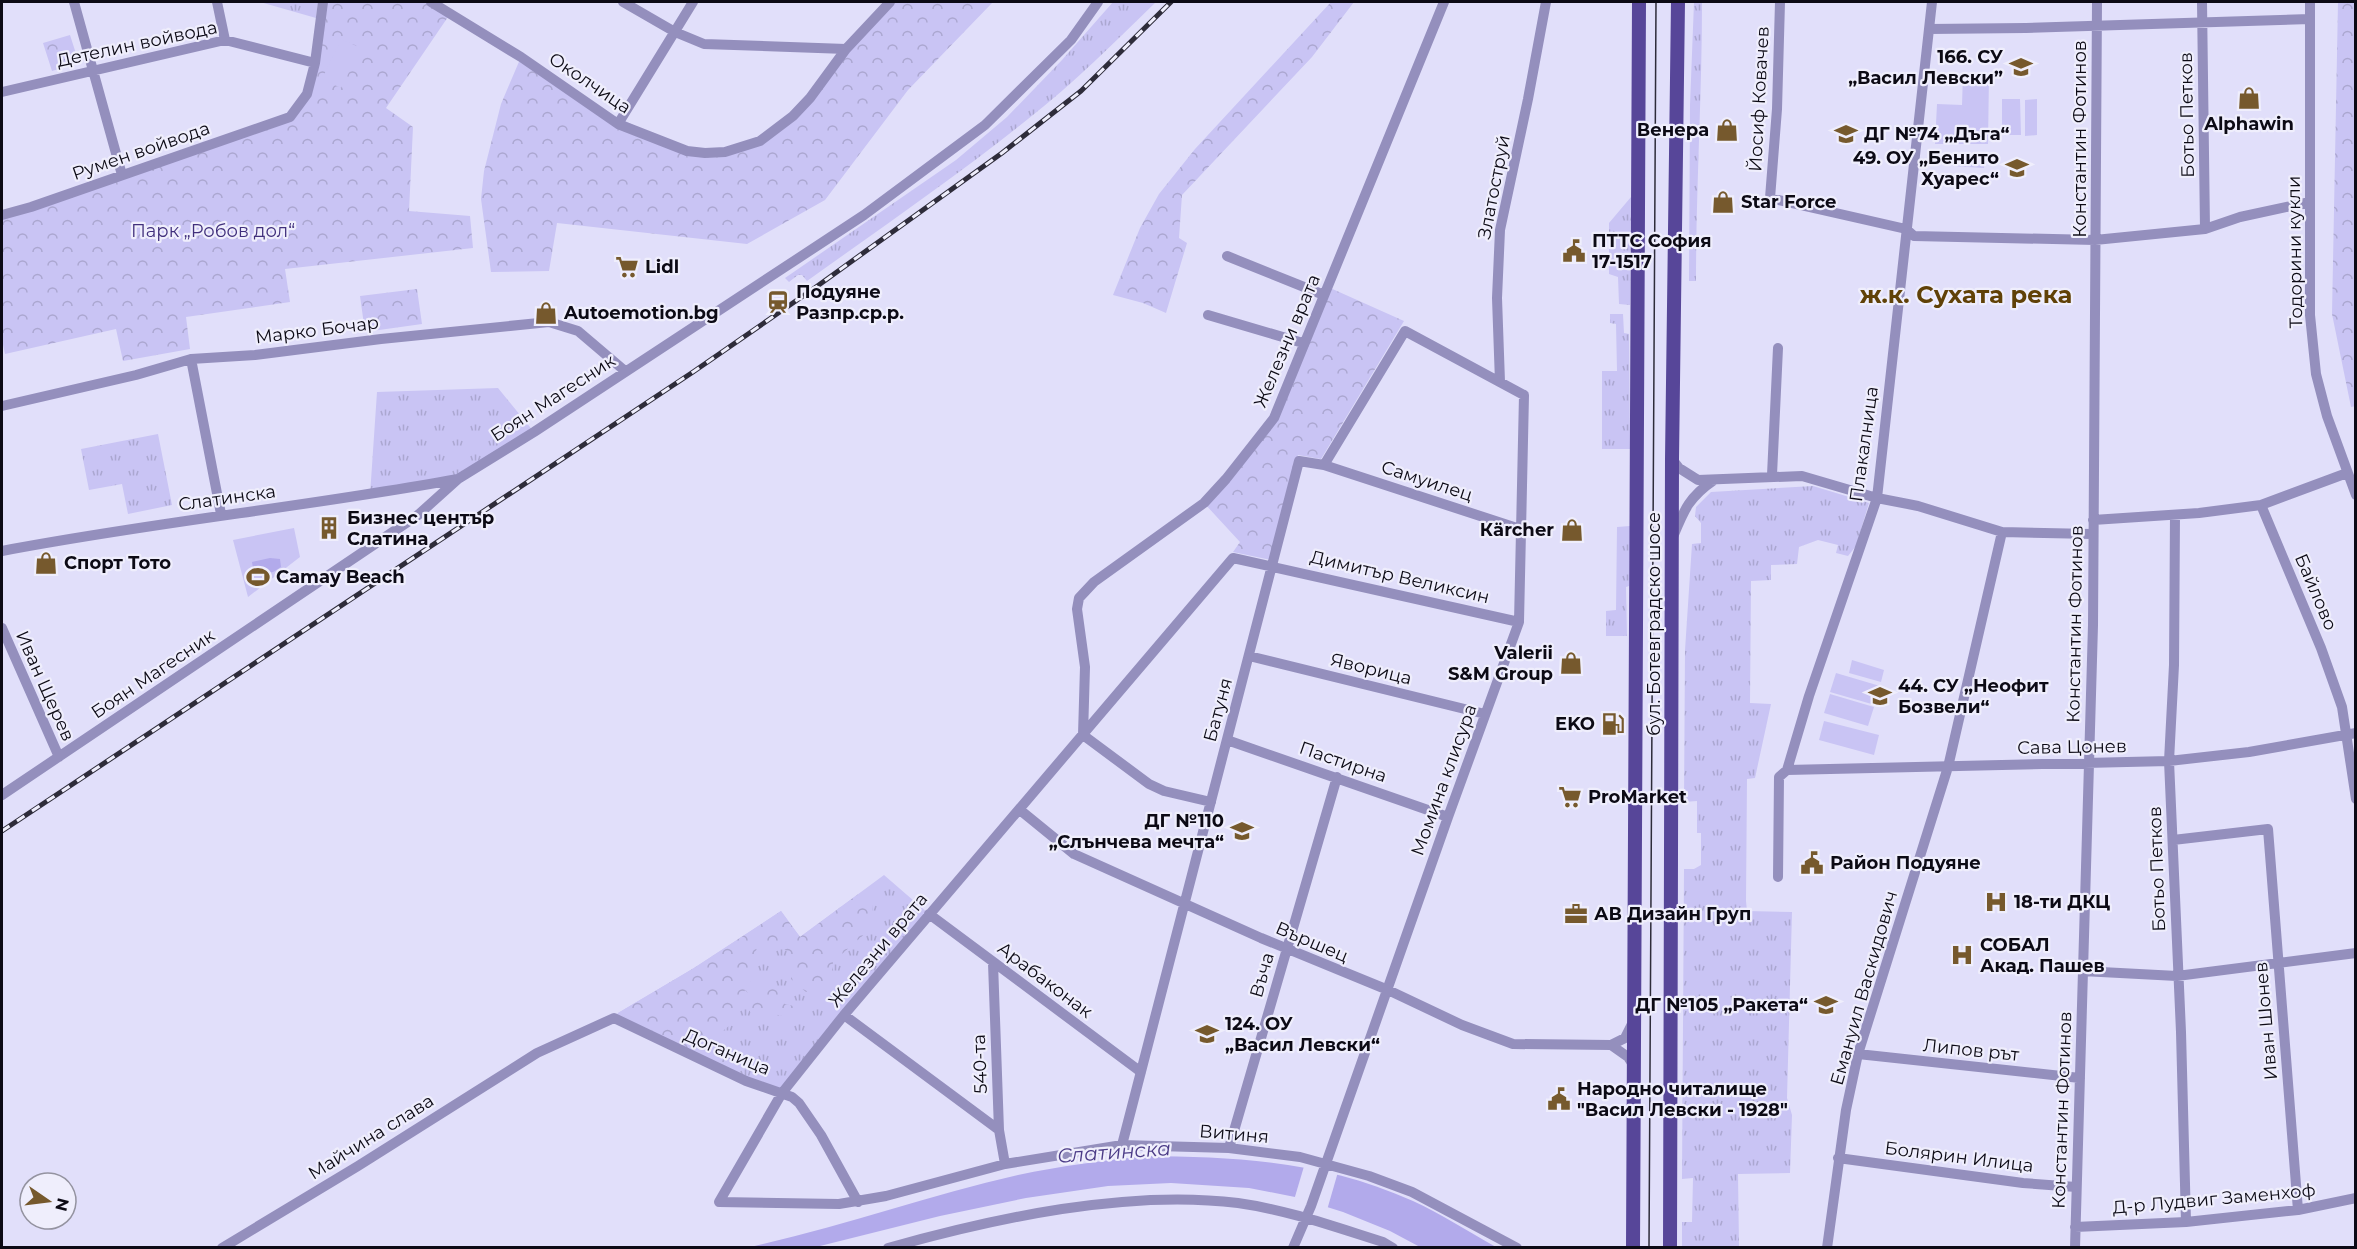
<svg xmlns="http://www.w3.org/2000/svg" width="2357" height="1249" font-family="Montserrat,sans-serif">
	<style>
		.grass { fill: url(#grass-tufts) }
		.forest { fill: url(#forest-crowns) }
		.garden { fill: #c9c4f4 }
		.water { fill: #b2aaeb }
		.pier { fill: #e1dffa }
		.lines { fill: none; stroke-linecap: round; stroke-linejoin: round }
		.minor { stroke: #948fbd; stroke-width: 10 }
		.major { stroke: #574699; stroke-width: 14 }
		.tram { stroke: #2e2c3a; stroke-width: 1.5 }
		.rail-casing { stroke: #2e2c3a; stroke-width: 5 }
		.rail { stroke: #efeefc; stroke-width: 3; stroke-dasharray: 9; stroke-linecap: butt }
		.labels { text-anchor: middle; stroke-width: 4.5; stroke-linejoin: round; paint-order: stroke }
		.street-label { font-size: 18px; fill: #0c0a15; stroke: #efeefc }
		.poi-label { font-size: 18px; font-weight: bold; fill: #0c0a15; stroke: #efeefc; text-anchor: start }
		.park-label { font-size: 18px; fill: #41307c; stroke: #efeefc }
		.water-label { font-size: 20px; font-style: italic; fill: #4b3b87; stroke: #efeefc }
		.district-label { font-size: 24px; font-weight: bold; fill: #604107; stroke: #efeefc }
	</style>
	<defs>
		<pattern id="grass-tufts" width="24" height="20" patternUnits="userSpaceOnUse" patternTransform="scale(1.5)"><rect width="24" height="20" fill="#c9c4f4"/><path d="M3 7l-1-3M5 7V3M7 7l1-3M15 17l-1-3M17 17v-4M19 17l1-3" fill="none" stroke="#aba7d0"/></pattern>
		<pattern id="forest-crowns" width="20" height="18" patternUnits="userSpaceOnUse" patternTransform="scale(1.5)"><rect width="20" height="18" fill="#c9c4f4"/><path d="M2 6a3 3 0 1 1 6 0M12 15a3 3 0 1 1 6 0" fill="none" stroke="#aba7d0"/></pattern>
	</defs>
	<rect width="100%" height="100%" fill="#e1dffa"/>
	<path class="grass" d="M260,2h58l-2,16z
		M1113,2h43c-41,40 -82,81 -128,117 -71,57 -147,109 -221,162l-5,-6h-4l-9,7 -4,-4 171,-118 51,-43 55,-57z
		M1694,2h8c0,93 -6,186 -6,279h-7l1,-176z
		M1631,197l-1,108 -11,-1 -1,-27 -9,-3v-51z
		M1610,314h13l1,19 5,1 1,115h-28v-78h15l-1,-47 -6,-1z
		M498,388l36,44 -76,47 -88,16 7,-103z
		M158,434l14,71 -44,9 -6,-30 -33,6 -8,-41z
		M1813,486l56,17 -13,43 -8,10 -12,-3 2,-8 -20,-5 -19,7 -2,17 -26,1v15l-20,1 -1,122 21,1 -16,74 -8,1 -1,122 1,10 45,1 -5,186 5,17 -2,58 -52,1 1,73h-57v-25h10l1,-44 -11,1 2,-310h10l7,-4v-32h-4v-32l-13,1 1,-152 7,-106 9,-1v-20l-6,-7 1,-9 15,-15z
		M1630,526l-1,60 -3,1 1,49h-21v-25l10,-1 1,-83z
		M884,875l45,39 -147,179 -168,-75 4,-5 76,-45 87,-57 19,26z"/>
	<path class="forest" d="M323,2h108l19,12 -64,94 27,19 -4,84 61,5 3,32 -188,21 5,33 -104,15 4,32 -67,12 -7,-32 -111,25 -3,-14v-125l288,-98 17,-23z
		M890,2h103l-85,88 -83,110 -78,44 -190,-21 -8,48 -58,1 -10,-73 3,-28 17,-67 20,-47 79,52 87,42 38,1 52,-24z
		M1331,2h23l-42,55 -130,138 -3,43 8,5 -21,70 -23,-10 -30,-8 27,-67 19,-34 36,-45z
		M2338,2h18v404l-5,1 -19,-93z
		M70,35l9,28 -27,8 -9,-28z
		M1328,287l76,34 -83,138 -23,-4 -27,105 -38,-8 7,-10 -36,-39 70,-85z
		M417,289l5,35 -57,8 -5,-36z
		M857,895l16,9 -4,26 -36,32c-1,21 -8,26 -27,30l-15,-13 2,-24 -22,-14 -14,7 -10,26 7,13 16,-3 12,9 3,11 17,4 -11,10 -22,-5 -8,7 -11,-8v-17l-5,-5 -7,14 -3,17 -22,18 1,13 16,-1 3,13 -5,5 -110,-56 76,-45 87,-57 19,26z"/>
	<path class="garden" d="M341,39l20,9 -20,40 -19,-9z
		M1963,74h26l-1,70h-53l2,-40 25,1z
		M2002,99h18l1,36h-19z
		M2037,99v36l-12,1v-36z
		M1953,153l32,2 -1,13 -32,-2z
		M294,528l6,29 -52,40 -15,-57z
		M1852,660l32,10 -3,12 -32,-9z
		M1836,673l44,13 -5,19 -45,-13z
		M1830,694l44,13 -6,19 -44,-13z
		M1824,721l55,14 -5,20 -55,-15z"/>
	<path class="water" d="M270,558l10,1 1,8 -8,5 -19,3 -2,-13z
		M1144,1156c96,1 180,5 269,45 28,13 56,31 83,46h-76l-30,-16 -47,-19 -48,-15 -46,-9 -78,-5 -63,3 -82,12 -86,18 -124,31 -71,1c93,-20 181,-52 273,-73 42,-9 84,-14 126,-19z"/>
	<path class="pier" d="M1305,1163l33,9 -11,38 -33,-10z"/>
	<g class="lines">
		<path class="minor" d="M74,2l48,173
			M217,2l8,38
			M431,2l90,55 97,67 69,27 18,2 20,-1 35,-11 33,-25 17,-18 36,-49 44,-47
			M623,2l52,30 29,12 142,5
			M1780,2l-3,107 -7,89 136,31 8,7 181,4 110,-11 35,-12 70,-15
			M2202,2l3,227
			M2310,2v313l6,59 11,42 29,79
			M1929,29l97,-1 284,-9
			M2,92l223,-52 90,23
			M618,124l75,-122
			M2,215l29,-8 259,-90 17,-23 8,-31 8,-61
			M1227,256l97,39
			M1208,315l95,28
			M191,359l30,155
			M1500,382l-3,-84 3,-68 28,-131 18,-97
			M2,406l134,-31 55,-16 64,-4 126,-16 168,-17 29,9 47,40
			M1672,459l7,9 19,12 104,-4 75,22 41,8 84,26 90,2
			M1772,475l6,-127
			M2261,505l60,143 21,59 14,92
			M2175,515l-1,150 -5,96 12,271 5,190
			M2093,520l106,-7 62,-8 86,-32
			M1673,537c11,-27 16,-40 41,-57
			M2,551c151,-29 304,-44 456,-72
			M2,628l57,129
			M1249,656l236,58
			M1227,740l221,77
			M1787,770l382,-9 80,-9 107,-19
			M2,795l416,-280 40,-36 76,-47 330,-217 121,-90 86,-85 27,-38
			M1211,802l-47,-11 -15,-7 -66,-49 2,-68 -8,-58 2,-11 15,-16 110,-79 22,-24 48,-61 170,-416
			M1020,810l54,44 187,84 127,52 74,35 51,19 98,1 17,12 6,9
			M2173,840l95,-11 30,381
			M1778,877l1,-100 8,-7 22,-74 68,-198 55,-496
			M929,914l212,158
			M993,963l6,167 6,34
			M2082,971l95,5 179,-23
			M844,1015l155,115
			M1611,1045l14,-7 8,-16
			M1858,1054l222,24
			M1122,1145l177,-684 25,4 196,64
			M1229,1148l108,-371
			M1838,1158l185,25 53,4
			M2075,1227l111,-5 112,-12 58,-12
			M222,1248l136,-82 179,-113 77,-35 132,63 46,16 7,6 22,32 37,67
			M888,1248c107,-30 240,-59 350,-45 50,7 97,24 145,39l10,6
			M1293,1248l18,-42 137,-389 71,-195 5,-227 -119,-64 -81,134
			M1517,1248l-105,-56 -43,-16 -69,-19 -71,-9 -107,-3 -117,19 -119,32 -47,8 -120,-2 63,-109 62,-78 389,-457 286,64
			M1827,1248l19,-138 12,-56 90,-287 54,-235
			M2075,1248l18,-623 4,-623"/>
		<path class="major" d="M1633,1248l6,-1246
			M1670,1248l2,-789 6,-457"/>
		<path class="tram" d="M1649,1248l7,-1246"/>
		<g class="rail-casing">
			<path id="rail" d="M2,831l691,-459 123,-85 186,-134 79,-62 90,-89"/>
		</g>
		<use href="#rail" class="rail"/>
	</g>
	<defs>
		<g id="school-bare" transform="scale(1.8)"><path d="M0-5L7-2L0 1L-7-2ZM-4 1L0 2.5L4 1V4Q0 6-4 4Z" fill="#76592d" stroke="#efeefc" stroke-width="2.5" paint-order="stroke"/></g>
		<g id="shop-bare" transform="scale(1.8)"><path d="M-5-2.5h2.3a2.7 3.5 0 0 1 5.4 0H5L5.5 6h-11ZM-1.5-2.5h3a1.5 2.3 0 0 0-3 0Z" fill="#76592d" stroke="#efeefc" stroke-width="2.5" paint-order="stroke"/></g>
		<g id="civic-bare" transform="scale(1.8)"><path d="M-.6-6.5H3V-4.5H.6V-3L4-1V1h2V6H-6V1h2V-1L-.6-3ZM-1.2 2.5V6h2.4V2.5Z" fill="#76592d" stroke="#efeefc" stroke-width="2.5" paint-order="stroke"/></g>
		<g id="supermarket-bare" transform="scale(1.8)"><path d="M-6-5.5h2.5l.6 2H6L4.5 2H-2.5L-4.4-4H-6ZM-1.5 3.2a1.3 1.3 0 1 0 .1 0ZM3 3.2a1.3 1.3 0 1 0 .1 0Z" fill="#76592d" stroke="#efeefc" stroke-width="2.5" paint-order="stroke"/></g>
		<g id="station-bare" transform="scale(1.8)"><path d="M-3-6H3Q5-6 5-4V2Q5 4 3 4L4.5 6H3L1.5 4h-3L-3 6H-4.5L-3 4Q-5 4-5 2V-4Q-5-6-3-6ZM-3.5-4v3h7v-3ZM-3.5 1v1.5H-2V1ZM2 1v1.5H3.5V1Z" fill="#76592d" stroke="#efeefc" stroke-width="2.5" paint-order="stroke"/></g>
		<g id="building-bare" transform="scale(1.8)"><path d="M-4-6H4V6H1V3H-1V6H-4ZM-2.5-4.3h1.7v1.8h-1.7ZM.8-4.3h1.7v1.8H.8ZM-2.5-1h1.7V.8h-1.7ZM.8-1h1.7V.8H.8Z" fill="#76592d" stroke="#efeefc" stroke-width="2.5" paint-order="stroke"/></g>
		<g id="stadium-bare" transform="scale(1.8)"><path d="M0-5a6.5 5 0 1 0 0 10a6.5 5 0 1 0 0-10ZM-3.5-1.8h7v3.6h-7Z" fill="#76592d" stroke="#efeefc" stroke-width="2.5" paint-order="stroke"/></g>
		<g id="fuel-bare" transform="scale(1.8)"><path d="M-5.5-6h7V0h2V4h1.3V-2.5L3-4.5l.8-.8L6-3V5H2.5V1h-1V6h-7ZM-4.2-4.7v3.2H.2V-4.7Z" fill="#76592d" stroke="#efeefc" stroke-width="2.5" paint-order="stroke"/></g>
		<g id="hospital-bare" transform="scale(1.8)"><path d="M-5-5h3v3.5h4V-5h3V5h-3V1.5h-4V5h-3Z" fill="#76592d" stroke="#efeefc" stroke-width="2.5" paint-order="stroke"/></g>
		<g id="office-bare" transform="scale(1.8)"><path d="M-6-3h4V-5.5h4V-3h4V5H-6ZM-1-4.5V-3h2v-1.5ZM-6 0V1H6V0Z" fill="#76592d" stroke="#efeefc" stroke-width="2.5" paint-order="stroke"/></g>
	</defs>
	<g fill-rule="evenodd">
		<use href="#school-bare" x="2021" y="67"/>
		<use href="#shop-bare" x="2249" y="98"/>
		<use href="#shop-bare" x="1727" y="130"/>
		<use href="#school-bare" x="1846" y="134"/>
		<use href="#school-bare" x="2017" y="168"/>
		<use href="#shop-bare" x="1723" y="202"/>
		<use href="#civic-bare" x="1574" y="251"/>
		<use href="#supermarket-bare" x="627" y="267"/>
		<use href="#station-bare" x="778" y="302"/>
		<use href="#shop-bare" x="546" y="313"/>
		<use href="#building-bare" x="329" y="528"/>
		<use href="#shop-bare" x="1572" y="530"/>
		<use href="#shop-bare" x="46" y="563"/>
		<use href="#stadium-bare" x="258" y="577"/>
		<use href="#shop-bare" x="1571" y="663"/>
		<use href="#school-bare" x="1880" y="696"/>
		<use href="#fuel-bare" x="1613" y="724"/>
		<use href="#supermarket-bare" x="1570" y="797"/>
		<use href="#school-bare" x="1242" y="831"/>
		<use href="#civic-bare" x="1812" y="863"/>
		<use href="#hospital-bare" x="1996" y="902"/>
		<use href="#office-bare" x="1576" y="914"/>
		<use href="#hospital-bare" x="1962" y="955"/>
		<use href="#school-bare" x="1826" y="1005"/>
		<use href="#school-bare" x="1207" y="1034"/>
		<use href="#civic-bare" x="1559" y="1099"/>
	</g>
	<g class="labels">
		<g class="street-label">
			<text transform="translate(137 44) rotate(-12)" y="6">Детелин войвода</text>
			<text transform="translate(590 83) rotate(34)" y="6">Околчица</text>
			<text transform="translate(1759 99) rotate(-87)" y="6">Йосиф Ковачев</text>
			<text transform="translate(2187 115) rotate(-91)" y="6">Ботьо Петков</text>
			<text transform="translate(2080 139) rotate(-90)" y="6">Константин Фотинов</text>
			<text transform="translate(141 151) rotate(-19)" y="6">Румен войвода</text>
			<text transform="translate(1494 187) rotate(-79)" y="6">Златоструй</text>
			<text transform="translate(2295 252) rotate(-91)" y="6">Тодорини кукли</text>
			<text transform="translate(317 330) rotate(-7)" y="6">Марко Бочар</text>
			<text transform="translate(1287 341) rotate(-67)" y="6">Железни врата</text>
			<text transform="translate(553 398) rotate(-33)" y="6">Боян Магесник</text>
			<text transform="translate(1864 444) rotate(-82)" y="6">Плакалница</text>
			<text transform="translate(1427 481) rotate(18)" y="6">Самуилец</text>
			<text transform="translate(227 498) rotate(-8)" y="6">Слатинска</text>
			<text transform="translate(1400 577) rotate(13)" y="6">Димитър Великсин</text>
			<text transform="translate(2316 592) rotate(67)" y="6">Байлово</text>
			<text transform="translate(1654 624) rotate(-90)" y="6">бул. Ботевградско шосе</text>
			<text transform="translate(2075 624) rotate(-89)" y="6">Константин Фотинов</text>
			<text transform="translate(1371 669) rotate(14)" y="6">Яворица</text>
			<text transform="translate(153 674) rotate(-34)" y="6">Боян Магесник</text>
			<text transform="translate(45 686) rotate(66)" y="6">Иван Щерев</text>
			<text transform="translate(1218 710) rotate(-75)" y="6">Батуня</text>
			<text transform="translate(2072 747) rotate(-1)" y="6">Сава Цонев</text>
			<text transform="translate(1343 762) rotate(19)" y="6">Пастирна</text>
			<text transform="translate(1444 780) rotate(-70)" y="6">Момина клисура</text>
			<text transform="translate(2157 869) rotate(-92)" y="6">Ботьо Петков</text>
			<text transform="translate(1312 942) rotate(23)" y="6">Вършец</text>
			<text transform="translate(878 950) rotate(-50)" y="6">Железни врата</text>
			<text transform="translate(1262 975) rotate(-74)" y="6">Въча</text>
			<text transform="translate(1045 980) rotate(37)" y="6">Арабаконак</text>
			<text transform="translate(1864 988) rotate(-74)" y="6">Емануил Васкидович</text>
			<text transform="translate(2266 1021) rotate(-95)" y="6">Иван Шонев</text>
			<text transform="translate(1971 1050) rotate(6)" y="6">Липов рът</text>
			<text transform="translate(727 1052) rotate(23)" y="6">Доганица</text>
			<text transform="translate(980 1064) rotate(-92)" y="6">540-та</text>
			<text transform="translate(2062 1110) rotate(-88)" y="6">Константин Фотинов</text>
			<text transform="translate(1234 1134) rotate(5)" y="6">Витиня</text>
			<text transform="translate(371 1137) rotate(-32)" y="6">Майчина слава</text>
			<text transform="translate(1959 1157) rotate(7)" y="6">Болярин Илица</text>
			<text transform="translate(2214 1199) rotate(-5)" y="6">Д-р Лудвиг Заменхоф</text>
		</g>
		<g class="poi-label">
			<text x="2003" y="63" text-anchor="end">166. СУ<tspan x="2003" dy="21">„Васил Левски”</tspan></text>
			<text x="2249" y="130" text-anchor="middle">Alphawin</text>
			<text x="1709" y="136" text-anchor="end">Венера</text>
			<text x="1864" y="140">ДГ №74 „Дъга“</text>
			<text x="1999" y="164" text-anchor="end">49. ОУ „Бенито<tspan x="1999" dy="21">Хуарес“</tspan></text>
			<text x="1741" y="208">Star Force</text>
			<text x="1592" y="247">ПТТС София<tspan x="1592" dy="21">17-1517</tspan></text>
			<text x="645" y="273">Lidl</text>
			<text x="796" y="298">Подуяне<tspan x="796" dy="21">Разпр.ср.р.</tspan></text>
			<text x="564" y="319">Autoemotion.bg</text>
			<text x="347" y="524">Бизнес център<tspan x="347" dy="21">Слатина</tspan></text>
			<text x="1554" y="536" text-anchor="end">Кärcher</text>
			<text x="64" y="569">Спорт Тото</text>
			<text x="276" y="583">Camay Beach</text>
			<text x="1553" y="659" text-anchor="end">Valerii<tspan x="1553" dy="21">S&amp;M Group</tspan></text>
			<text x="1898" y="692">44. СУ „Неофит<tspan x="1898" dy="21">Бозвели“</tspan></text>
			<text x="1595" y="730" text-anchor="end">EKO</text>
			<text x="1588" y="803">ProMarket</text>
			<text x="1224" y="827" text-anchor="end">ДГ №110<tspan x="1224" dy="21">„Слънчева мечта“</tspan></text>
			<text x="1830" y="869">Район Подуяне</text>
			<text x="2014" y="908">18-ти ДКЦ</text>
			<text x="1594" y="920">АВ Дизайн Груп</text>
			<text x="1980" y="951">СОБАЛ<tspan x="1980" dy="21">Акад. Пашев</tspan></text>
			<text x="1808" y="1011" text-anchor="end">ДГ №105 „Ракета“</text>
			<text x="1225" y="1030">124. ОУ<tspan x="1225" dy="21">„Васил Левски“</tspan></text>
			<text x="1577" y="1095">Народно читалище<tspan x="1577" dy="21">"Васил Левски - 1928"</tspan></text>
		</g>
		<g class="park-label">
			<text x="213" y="237">Парк „Робов дол“</text>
		</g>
		<g class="water-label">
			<text transform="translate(1114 1152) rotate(-4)" y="7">Слатинска</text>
		</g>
		<g class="district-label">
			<text x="1966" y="303">ж.к. Сухата река</text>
		</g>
	</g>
	<rect width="2357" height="1249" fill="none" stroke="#0c0a15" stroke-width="6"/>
	<g transform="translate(48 1201) rotate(104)"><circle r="28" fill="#efeefc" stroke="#9493a0" stroke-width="1.5"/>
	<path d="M0-4.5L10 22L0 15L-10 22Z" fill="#76592d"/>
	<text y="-9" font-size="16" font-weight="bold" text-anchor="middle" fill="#0c0a15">N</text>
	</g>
</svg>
